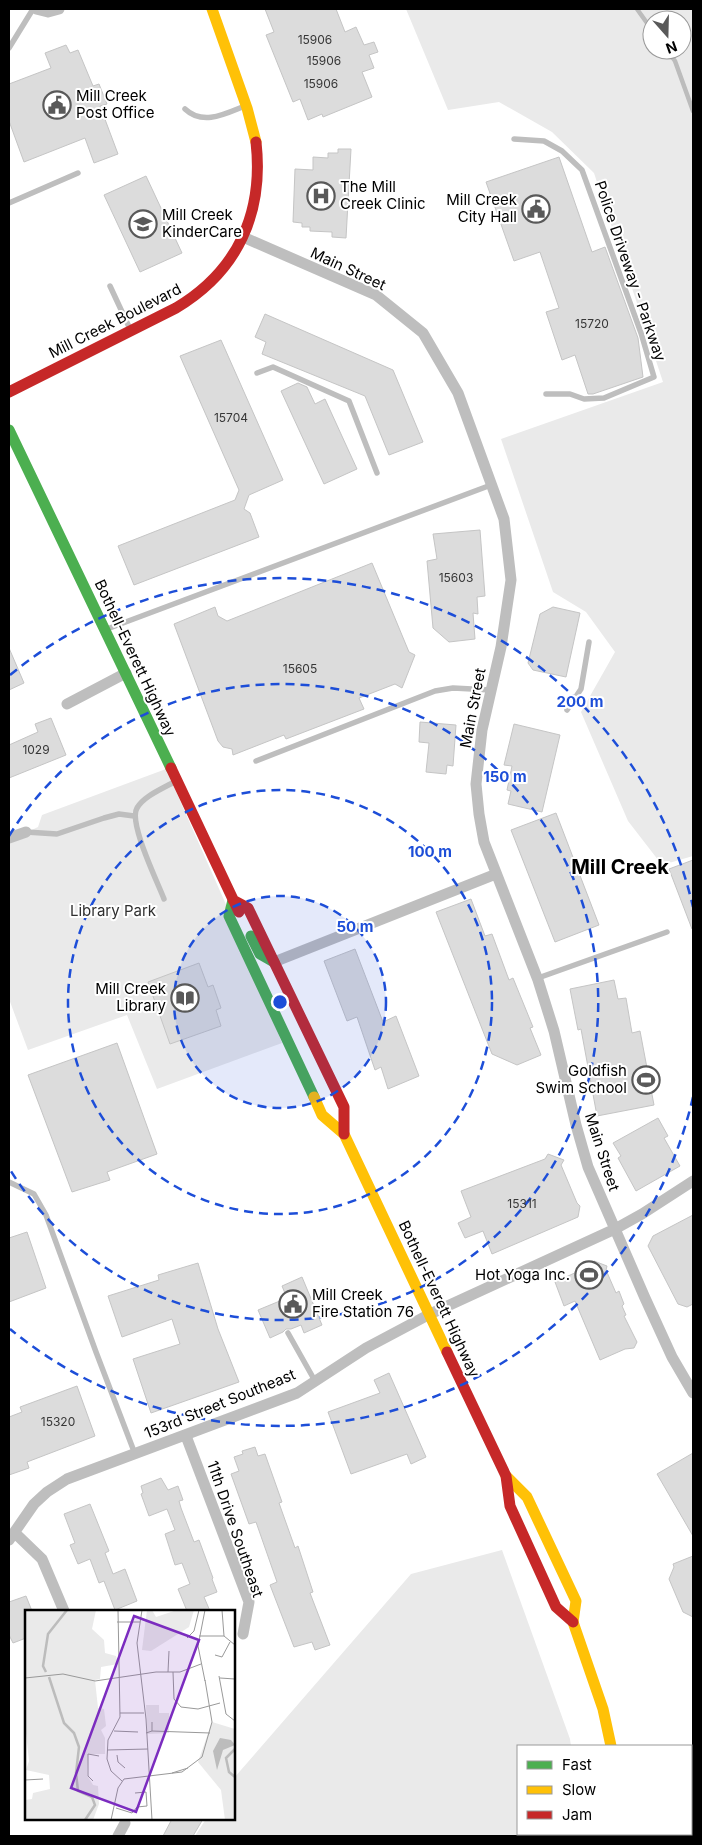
<svg xmlns="http://www.w3.org/2000/svg" width="702" height="1845" font-family="Inter,sans-serif">
	<style>
		.green { fill: #eaeaea; fill-rule: evenodd }
		.lines { fill: none; stroke-linecap: round; stroke-linejoin: round }
		.stream { stroke: #bcbcbc; stroke-width: 4.5 }
		.building { fill: #dcdcdc; stroke: #c5c5c5 }
		.lane { stroke: #bebebe; stroke-width: 5.5 }
		.street { stroke: #bebebe; stroke-width: 11 }
		.fast { stroke: #4caf50; stroke-width: 11 }
		.slow { stroke: #ffc107; stroke-width: 11 }
		.jam { stroke: #c62828; stroke-width: 11 }
		.ring { fill: none; stroke: #1d4ed8; stroke-width: 2.5; stroke-dasharray: 9 6 }
		.labels { text-anchor: middle; stroke-width: 4; stroke-linejoin: round; paint-order: stroke }
		.number-label { font-size: 12px; fill: #373737 }
		.poi-label { font-size: 15px; fill: #000; stroke: #fff; text-anchor: start }
		.street-label { font-size: 15px; fill: #000; stroke: #fff }
		.park-label { font-size: 15px; fill: #2f2f2f; stroke: #fff }
		.district-label { font-size: 20px; font-weight: bold; fill: #000; stroke: #fff }
		.inset-river { fill: none; stroke: #bcbcbc; stroke-width: 2.5 }
		.inset-road { fill: none; stroke: #999; stroke-width: 1 }
		.view { fill: #7b2cbf; fill-opacity: 0.15; stroke: #7b2cbf; stroke-width: 2.5 }
		.inset-edge { fill: none; stroke: #000; stroke-width: 2.5 }
		.centre { fill: #1d4ed8; stroke: #fff; stroke-width: 2.5 }
		.ring-label { font-size: 15px; text-anchor: middle; font-weight: bold; fill: #1d4ed8; stroke: #fff; stroke-width: 4; stroke-linejoin: round; paint-order: stroke }
	</style>
	<rect width="100%" height="100%" fill="#fff"/>
	<path class="green" d="M406,9h287v847l-31,9 -34,-44 -47,-109 34,-60 -29,-40 -33,-20 -52,-153 162,-57 -69,-209 -42,-41 -53,-30 -51,8zM652,20h30v30h-30z
		M166,769l58,131 58,143 -125,46 -30,-74 -99,35 -19,-51v-158l29,-14 4,-12z
		M502,1550l68,189 1,7h-53v88h63v2h-386l11,-17h28v-41l177,-204z"/>
	<g class="lines">
		<path class="stream" d="M637,9l15,21
			M667,50l8,11 18,50"/>
	</g>
	<path class="building" d="M265,9h71l9,23 11,-5 8,18 10,-3 4,10 -9,3 5,13 -12,4 10,25 -49,20 -1,-3 -14,6 -8,-21 -7,3 -27,-67 8,-3z
		M66,45l4,8 8,-3 15,36 6,-2 8,20 -7,2 18,48 -24,9 -9,-25 -61,24 -15,-41v-37l42,-16 -6,-15z
		M338,149h13l-5,89 -14,-1v-5l-22,-1v-4h-8v-4l-9,-1 2,-53 18,1v-13l15,1v-5h10z
		M559,157l33,95 13,-5 33,91 5,39 -50,17h-5l-13,-39 -13,5 -16,-48 13,-4 -19,-56 -26,9 -28,-79z
		M146,176l36,77 -42,19 -36,-77z
		M265,314l128,56 30,72 -34,13 -24,-59 -103,-42 4,-12 -11,-5z
		M221,340l62,140 -34,15 -5,14 6,4 9,24 -125,48 -16,-39 117,-46 4,-10 -59,-134z
		M298,383l9,4 8,17 10,-5 32,70 -33,15 -43,-93z
		M480,530l5,66 -8,1 1,17 -5,-1 2,26 -26,3 -16,-14 -6,-67 10,-2 -4,-25z
		M372,563l37,89 6,3 -13,33 -7,-4 -36,14 5,11 -78,30 -2,-4 -51,20 -1,-6 -9,-2 -5,-6 -44,-117 41,-17 3,9 9,5z
		M553,607l27,6 -14,64 -33,-7 -5,-7 12,-49z
		M9,648l15,35 -15,7z
		M51,718l15,37 -57,23v-33l29,-13 -3,-8z
		M420,722l36,3 -3,41 -6,-1 -1,9 -20,-2 3,-29 -10,-1z
		M514,724l46,11 -18,77 -34,-8 3,-13 -4,-1 5,-24 -8,-1z
		M556,813l43,112 -44,17 -44,-112z
		M693,860v69h-1l-23,-60z
		M471,899l14,37 7,-2 17,46 4,-2 20,49 -3,1 11,27 -24,10 -25,-11 -56,-142z
		M355,949l28,73 13,-6 23,60 -31,13 -7,-22 -6,3 -18,-53 -10,4 -23,-60z
		M199,963l9,24 5,-2 8,23 -5,2 5,16 -51,18 -22,-62z
		M614,980l4,19 8,-1 6,35 8,-2 14,74 -57,11 -16,-87 -3,1 -8,-41z
		M117,1043l40,111 -50,18 3,8 -38,12 -44,-117z
		M658,1118l10,18 -4,2 16,28 -44,25 -18,-33 3,-2 -8,-13z
		M548,1154l16,6 -3,5 16,38 3,3 -2,11 -86,37 -9,-23 -18,7 -7,-15 13,-6 -10,-26 84,-32z
		M693,1215v89l-6,3 -9,-3 -30,-58 5,-10z
		M27,1232l19,56 -37,14v-64z
		M594,1261l13,5 -1,4 10,23 3,-2 5,13 -2,2 4,9 -2,1 13,26 -3,6 -9,1 -25,11 -25,-59 -11,5 -9,-24 37,-17z
		M198,1263l20,66 21,53 -88,31 -18,-54 47,-15 -8,-25 -50,18 -14,-41 51,-16 -1,-5z
		M302,1277l20,48 -18,8 -3,-8 -10,4h-5l-3,3 -13,6 -12,-28 29,-12 -5,-12z
		M389,1373l37,84 -15,7 -4,-10 -56,20 -23,-62 52,-19 -6,-13z
		M77,1386l18,50 -68,26 2,6 -20,7v-58l13,-5 -2,-5z
		M255,1447l3,9 7,-2 17,48 -3,1 16,45 3,-2 15,46 -3,1 20,52 -15,5 -3,-8 -18,5 -24,-62 7,-3 -21,-60 -7,2 -18,-50 8,-3 -5,-14 9,-3 -1,-3z
		M693,1453v83l-36,-62z
		M161,1478l7,12 10,-4 5,14 -4,1 2,7 13,34 5,-2 14,38 -1,1 5,13 -13,5 6,14h-23l-9,-22 12,-5 -8,-21 -7,2 -10,-31 10,-4 -8,-21 -18,7 -8,-22 2,-1 -2,-7z
		M90,1504l19,47 -4,2 8,21 12,-5 12,32 -22,9 -11,-29 -5,2 -9,-24 -12,5 -8,-19 5,-2 -11,-29z
		M693,1556v61l-10,-5 -14,-33 5,-12 -1,-3z
		M26,1596l6,15h-6v27l-13,5 -4,-8v-33z
		M172,1819h31l-10,17h-30z"/>
	<g class="lines">
		<path class="lane" d="M9,48l24,-39
			M185,109c18,17 40,5 60,-3
			M514,139l30,2 18,10 20,19 59,163 13,44 -50,21 -20,1 -14,-5h-24
			M9,203l69,-30
			M110,286l20,43
			M257,373l16,-6 76,34 28,72
			M107,629l384,-144
			M567,710l14,-21 8,-47
			M256,761l179,-70 18,-3 38,2
			M26,832l31,2 47,-16 15,-4 15,2
			M164,899c-6,-16 -36,-77 -27,-91 7,-12 25,-19 37,-26
			M538,978l129,-46
			M9,1182l25,12 12,21 50,137 39,102
			M288,1333l27,48"/>
		<path class="street" d="M36,9l12,3 11,-3
			M243,237l133,58 47,38 35,60 46,126 7,61 -10,67 -19,83 -6,54 3,30 5,28 54,138 16,51 22,94 12,42 57,131 27,59 21,36
			M67,704l59,-31
			M9,838l17,-6
			M274,962l222,-88
			M186,1436l63,166 -6,32
			M15,1533l27,26 22,52
			M9,1540l25,-36 13,-12 20,-13 230,-86 69,-45 64,-34 185,-85 27,-15 51,-33
			M691,1784l2,-1
			M118,1836l7,-13"/>
		<path class="fast" d="M9,430l162,338
			M233,900l-4,16 85,181
			M251,936l9,18 14,8"/>
		<path class="slow" d="M212,9l35,99 9,34
			M314,1097l8,18 22,19 103,218
			M506,1476l21,21 49,104 -3,21 30,87 8,37"/>
		<path class="jam" d="M9,392l167,-84c62,-37 88,-95 80,-166
			M171,768l68,144
			M233,900l15,8 96,199v27
			M447,1352l59,124 4,30 46,101 17,15
			M632,1834l1,2"/>
	</g>
	<circle cx="280" cy="1002" r="106" fill="#1d4ed8" fill-opacity=".12"/>
	<g class="ring">
		<circle cx="280" cy="1002" r="106"/>
		<circle cx="280" cy="1002" r="212"/>
		<path d="M9 836A318 318 0 1 1 9 1168"/>
		<path d="M693 1097A424 424 0 0 1 10 1329M10 675A424 424 0 0 1 693 907"/>
	</g>
	<defs>
		<g id="civic-ring" transform="scale(1.4375)"><circle r="9.5" fill="#fff" stroke="#595959" stroke-width="1.5"/><path d="M-.6-6.5H3V-4.5H.6V-3L4-1V1h2V6H-6V1h2V-1L-.6-3ZM-1.2 2.5V6h2.4V2.5Z" fill="#595959"/></g>
		<g id="hospital-ring" transform="scale(1.4375)"><circle r="9.5" fill="#fff" stroke="#595959" stroke-width="1.5"/><path d="M-5-5h3v3.5h4V-5h3V5h-3V1.5h-4V5h-3Z" fill="#595959"/></g>
		<g id="school-ring" transform="scale(1.4375)"><circle r="9.5" fill="#fff" stroke="#595959" stroke-width="1.5"/><path d="M0-5L7-2L0 1L-7-2ZM-4 1L0 2.5L4 1V4Q0 6-4 4Z" fill="#595959"/></g>
		<g id="library-ring" transform="scale(1.4375)"><circle r="9.5" fill="#fff" stroke="#595959" stroke-width="1.5"/><path d="M-6-4Q-3-5.5-.7-3.5V5Q-3 3-6 4ZM6-4Q3-5.5 .7-3.5V5Q3 3 6 4Z" fill="#595959"/></g>
		<g id="stadium-ring" transform="scale(1.4375)"><circle r="9.5" fill="#fff" stroke="#595959" stroke-width="1.5"/><path d="M0-5a6.5 5 0 1 0 0 10a6.5 5 0 1 0 0-10ZM-3.5-1.8h7v3.6h-7Z" fill="#595959"/></g>
	</defs>
	<g fill-rule="evenodd">
		<use href="#civic-ring" x="57" y="105"/>
		<use href="#hospital-ring" x="321" y="196"/>
		<use href="#civic-ring" x="536" y="209"/>
		<use href="#school-ring" x="143" y="224"/>
		<use href="#library-ring" x="185" y="998"/>
		<use href="#stadium-ring" x="646" y="1080"/>
		<use href="#stadium-ring" x="589" y="1275"/>
		<use href="#civic-ring" x="293" y="1304"/>
	</g>
	<g class="labels">
		<g class="number-label">
			<text x="315" y="44">15906</text>
			<text x="324" y="65">15906</text>
			<text x="321" y="88">15906</text>
			<text x="592" y="328">15720</text>
			<text x="231" y="422">15704</text>
			<text x="456" y="582">15603</text>
			<text x="300" y="673">15605</text>
			<text x="36" y="754">1029</text>
			<text x="522" y="1208">15311</text>
			<text x="58" y="1426">15320</text>
		</g>
		<g class="poi-label">
			<text x="76" y="101">Mill Creek<tspan x="76" dy="17">Post Office</tspan></text>
			<text x="340" y="192">The Mill<tspan x="340" dy="17">Creek Clinic</tspan></text>
			<text x="517" y="205" text-anchor="end">Mill Creek<tspan x="517" dy="17">City Hall</tspan></text>
			<text x="162" y="220">Mill Creek<tspan x="162" dy="17">KinderCare</tspan></text>
			<text x="166" y="994" text-anchor="end">Mill Creek<tspan x="166" dy="17">Library</tspan></text>
			<text x="627" y="1076" text-anchor="end">Goldfish<tspan x="627" dy="17">Swim School</tspan></text>
			<text x="570" y="1280" text-anchor="end">Hot Yoga Inc.</text>
			<text x="312" y="1300">Mill Creek<tspan x="312" dy="17">Fire Station 76</tspan></text>
		</g>
		<g class="street-label">
			<text transform="translate(348 269) rotate(25)" y="5">Main Street</text>
			<text transform="translate(630 271) rotate(71)" y="5">Police Driveway - Parkway</text>
			<text transform="translate(115 321) rotate(-27)" y="5">Mill Creek Boulevard</text>
			<text transform="translate(135 658) rotate(65)" y="5">Bothell-Everett Highway</text>
			<text transform="translate(473 708) rotate(-79)" y="5">Main Street</text>
			<text transform="translate(602 1152) rotate(72)" y="5">Main Street</text>
			<text transform="translate(439 1299) rotate(65)" y="5">Bothell-Everett Highway</text>
			<text transform="translate(220 1404) rotate(-22)" y="5">153rd Street Southeast</text>
			<text transform="translate(235 1529) rotate(71)" y="5">11th Drive Southeast</text>
		</g>
		<g class="park-label">
			<text x="113" y="916">Library Park</text>
		</g>
		<g class="district-label">
			<text x="620" y="874">Mill Creek</text>
		</g>
	</g>
	<g transform="translate(25 1610)">
		<rect width="210" height="210" fill="#fff"/>
		<path d="M0,0h71l-4,19 12,11 1,13 11,3 2,8 -17,3 -1,12 -5,1 3,28 6,1 2,17 -5,4 4,8v16h-17l-1,21 6,10 5,1 1,18 -6,16h-68v-20l7,-1 1,-6 17,-4 -1,-14 -23,-5 3,-9 -4,-37zM122,0h5l4,7 21,-7h17l-5,17 -38,24 -9,-1zM121,95h13v8h10v20l-22,1zM187,112l23,7v91h-10l-4,-30 -23,-28z" fill="#eaeaea"/>
		<path d="M195,128l11,2 4,5 -12,5 -6,20 -4,-19z" fill="#bcbcbc"/>
		<path class="inset-river" d="M21,62l-3,-6 5,-32 19,-24M24,67l15,46 10,10 5,14 -3,26 2,18 14,6 3,8 -10,15M210,139l-9,9 3,14 6,5"/>
		<path class="inset-road" d="M93,0l2,107 -12,23 -1,19 4,12 11,10M117,0l-5,33 9,76 6,101M197,0l2,26M92,12h23M174,26h25l11,9M162,28l7,-7 5,-21M190,45l7,2 8,-15M143,62l1,-21M148,62l1,27 7,8 17,2 22,-6M194,66l7,38 9,7M0,68l38,-4 32,7 61,-9h24l21,-8M195,68l15,1M180,71l-7,-35 7,-36M95,103h24M89,121l24,1M127,121l58,2M121,123l6,-2v-9M82,140l41,-1M92,145l1,7 7,6M147,163l16,-5M0,170l18,-1M68,171l-5,-5v-22l11,2M91,198l16,5 5,-6 10,-1 -1,-14 -11,1M86,210l7,-32 6,-9 58,-7 20,-15 10,-35 -7,-42"/>
		<path class="view" d="M109,6l65,24 -63,172 -65,-24z"/>
		<rect width="210" height="210" class="inset-edge"/>
	</g>
	<circle cx="280" cy="1002" r="8" class="centre"/>
	<g class="ring-label">
		<text x="580" y="707">200 m</text>
		<text x="505" y="782">150 m</text>
		<text x="430" y="857">100 m</text>
		<text x="355" y="932">50 m</text>
	</g>
	<rect width="702" height="1845" fill="none" stroke="#000000" stroke-width="20"/>
	<rect x="517" y="1745" width="175" height="90" fill="#ffffff" stroke="#999999"/>
	<rect x="527" y="1761" width="25" height="8" fill="#4caf50" stroke="#999999"/>
	<text x="562" y="1770" font-size="15" fill="#000000">Fast</text>
	<rect x="527" y="1786" width="25" height="8" fill="#ffc107" stroke="#999999"/>
	<text x="562" y="1795" font-size="15" fill="#000000">Slow</text>
	<rect x="527" y="1811" width="25" height="8" fill="#c62828" stroke="#999999"/>
	<text x="562" y="1820" font-size="15" fill="#000000">Jam</text>
	<g transform="translate(667 35) rotate(160)"><circle r="24" fill="#ffffff" stroke="#999999"/>
	<path d="M0-4L9 19L0 12L-9 19Z" fill="#595959"/>
	<text y="-8" font-size="14" font-weight="bold" text-anchor="middle" fill="#000000">N</text>
	</g>
</svg>
